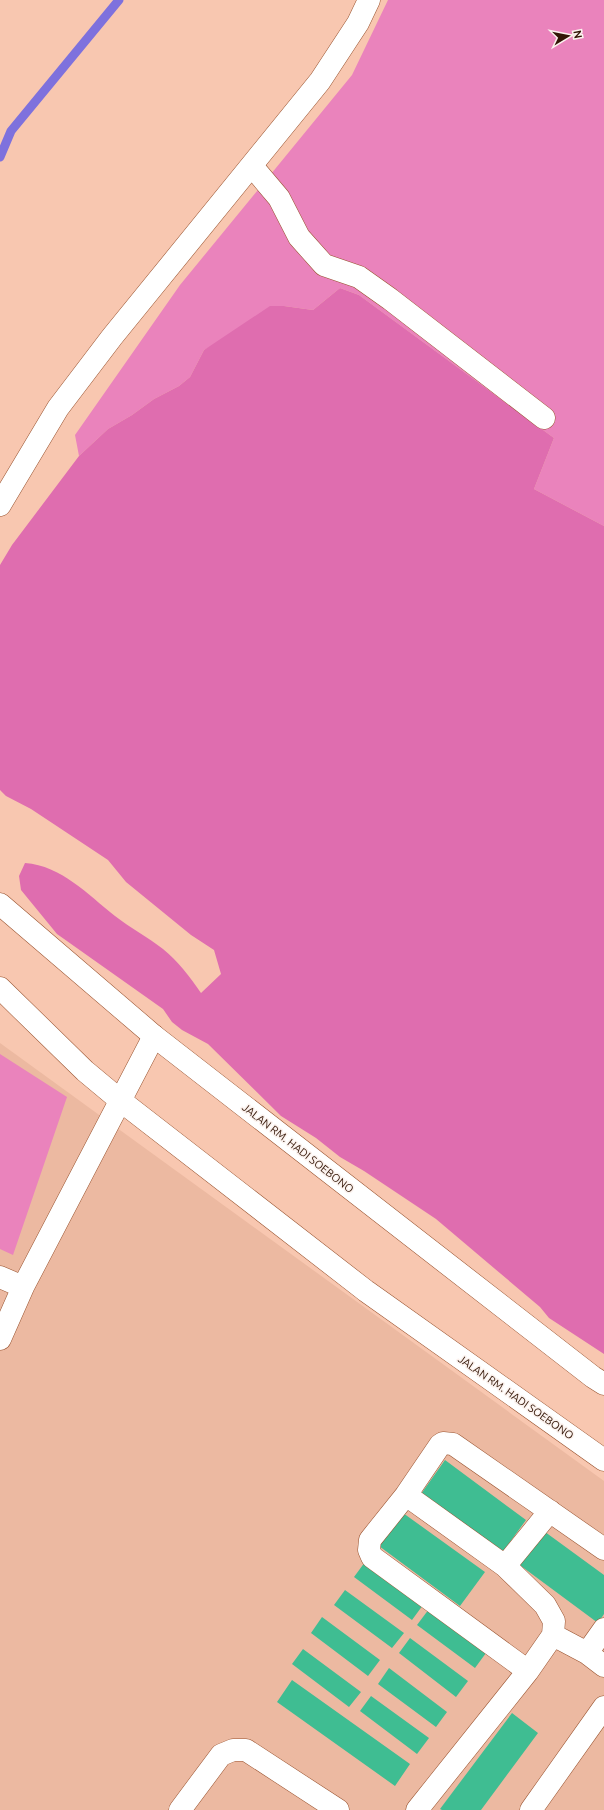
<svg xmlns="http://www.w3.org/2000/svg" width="604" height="1810" font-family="Ubuntu,sans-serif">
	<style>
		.built { fill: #ecb9a1 }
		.green { fill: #ea83bc }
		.forest { fill: #df6daf }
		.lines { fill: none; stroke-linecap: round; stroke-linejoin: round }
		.stream { stroke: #7e71dd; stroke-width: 9 }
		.building { fill: #3fbd92 }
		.minor-casing { stroke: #99532f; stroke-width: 23 }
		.major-casing { stroke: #99532f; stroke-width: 23 }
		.minor { stroke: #fff; stroke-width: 22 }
		.major { stroke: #fff; stroke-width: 22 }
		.labels { text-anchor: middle; stroke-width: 3; stroke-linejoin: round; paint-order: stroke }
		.street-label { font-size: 11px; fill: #321506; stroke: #fbf2ee }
	</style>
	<rect width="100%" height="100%" fill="#f8c7b0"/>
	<path class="built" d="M0,1043l604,438v329h-604z"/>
	<path class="green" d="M388,0h216v526l-70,-37 20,-51 -195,-143 -19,-7 -27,22 -29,-4 -80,44 -14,27 -11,9 -25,13 -22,16 -24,14 -29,27 -4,-21 105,-150 172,-210z
		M0,1054l67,43 -54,158 -13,-6z"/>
	<path class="forest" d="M340,288l19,7 195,143 -20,51 70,37v828l-55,-36 -9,-11 -104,-88 -72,-48 -24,-14 -24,-19 -35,-22 -73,-72 -26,-14 -10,-8 -9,-13 -106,-75 -36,-44 -2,-14 6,-13c37,3 62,31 90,53 15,12 33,21 48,33 15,12 27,28 38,44l20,-19 -7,-24 -23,-15 -65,-53 -18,-22 -77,-51 -25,-13 -6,-6v-225l12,-20 67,-89 29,-27 24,-14 22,-16 25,-13 11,-9 14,-27 66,-44h14l29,4z"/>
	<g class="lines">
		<path class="stream" d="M0,157l11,-26 108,-131"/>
	</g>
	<path class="building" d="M445,1460l81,60 -24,33 -81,-59z
		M403,1513l82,59 -25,34 -81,-60z
		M541,1529l63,46v39l-6,9 -81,-60z
		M365,1562l58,43 -11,15 -58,-43z
		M345,1590l59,43 -12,15 -58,-43z
		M429,1609l57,44 -11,15 -58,-43z
		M322,1617l58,43 -12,16 -57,-43z
		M410,1638l58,43 -12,16 -57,-44z
		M303,1649l58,43 -12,15 -57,-43z
		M389,1668l58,44 -11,15 -58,-43z
		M292,1680l118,84 -15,22 -118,-84z
		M371,1696l58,42 -12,16 -57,-43z
		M512,1713l26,20 -57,77h-39l-2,-1z"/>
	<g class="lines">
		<g class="minor-casing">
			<path id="minor" d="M252,166l27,32 20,39 25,28 35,12 31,22 154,119
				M0,1277l23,10
				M0,1339l23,-52 131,-251
				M406,1495l99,71 40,39 9,16 -1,14
				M505,1566l45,-55
				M587,1653l17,-24
				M528,1671l-156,-114 -3,-7 1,-10 36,-45 34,-50 3,-2 10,1 151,105
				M180,1810l41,-55 12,-5h13l92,60
				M417,1810l111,-139 25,-36 34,18 17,13
				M531,1810l73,-103"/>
		</g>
		<g class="major-casing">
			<path id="major" d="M0,505l58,-97 54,-71 208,-256 38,-58 11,-23
				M0,904l154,132 439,341 11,7
				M0,988l85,83 36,30 245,190 238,169"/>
		</g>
		<use href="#minor" class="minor"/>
		<use href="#major" class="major"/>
	</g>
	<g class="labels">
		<g class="street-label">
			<text transform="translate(298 1148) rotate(38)" y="4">JALAN RM. HADI SOEBONO</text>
			<text transform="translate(516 1397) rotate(35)" y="4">JALAN RM. HADI SOEBONO</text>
		</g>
	</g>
	<g transform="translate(568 36) rotate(80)" stroke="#fbf2ee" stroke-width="3" paint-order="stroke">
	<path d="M0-3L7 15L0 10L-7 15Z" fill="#321506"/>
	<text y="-6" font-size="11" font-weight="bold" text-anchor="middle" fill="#321506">N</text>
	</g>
</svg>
